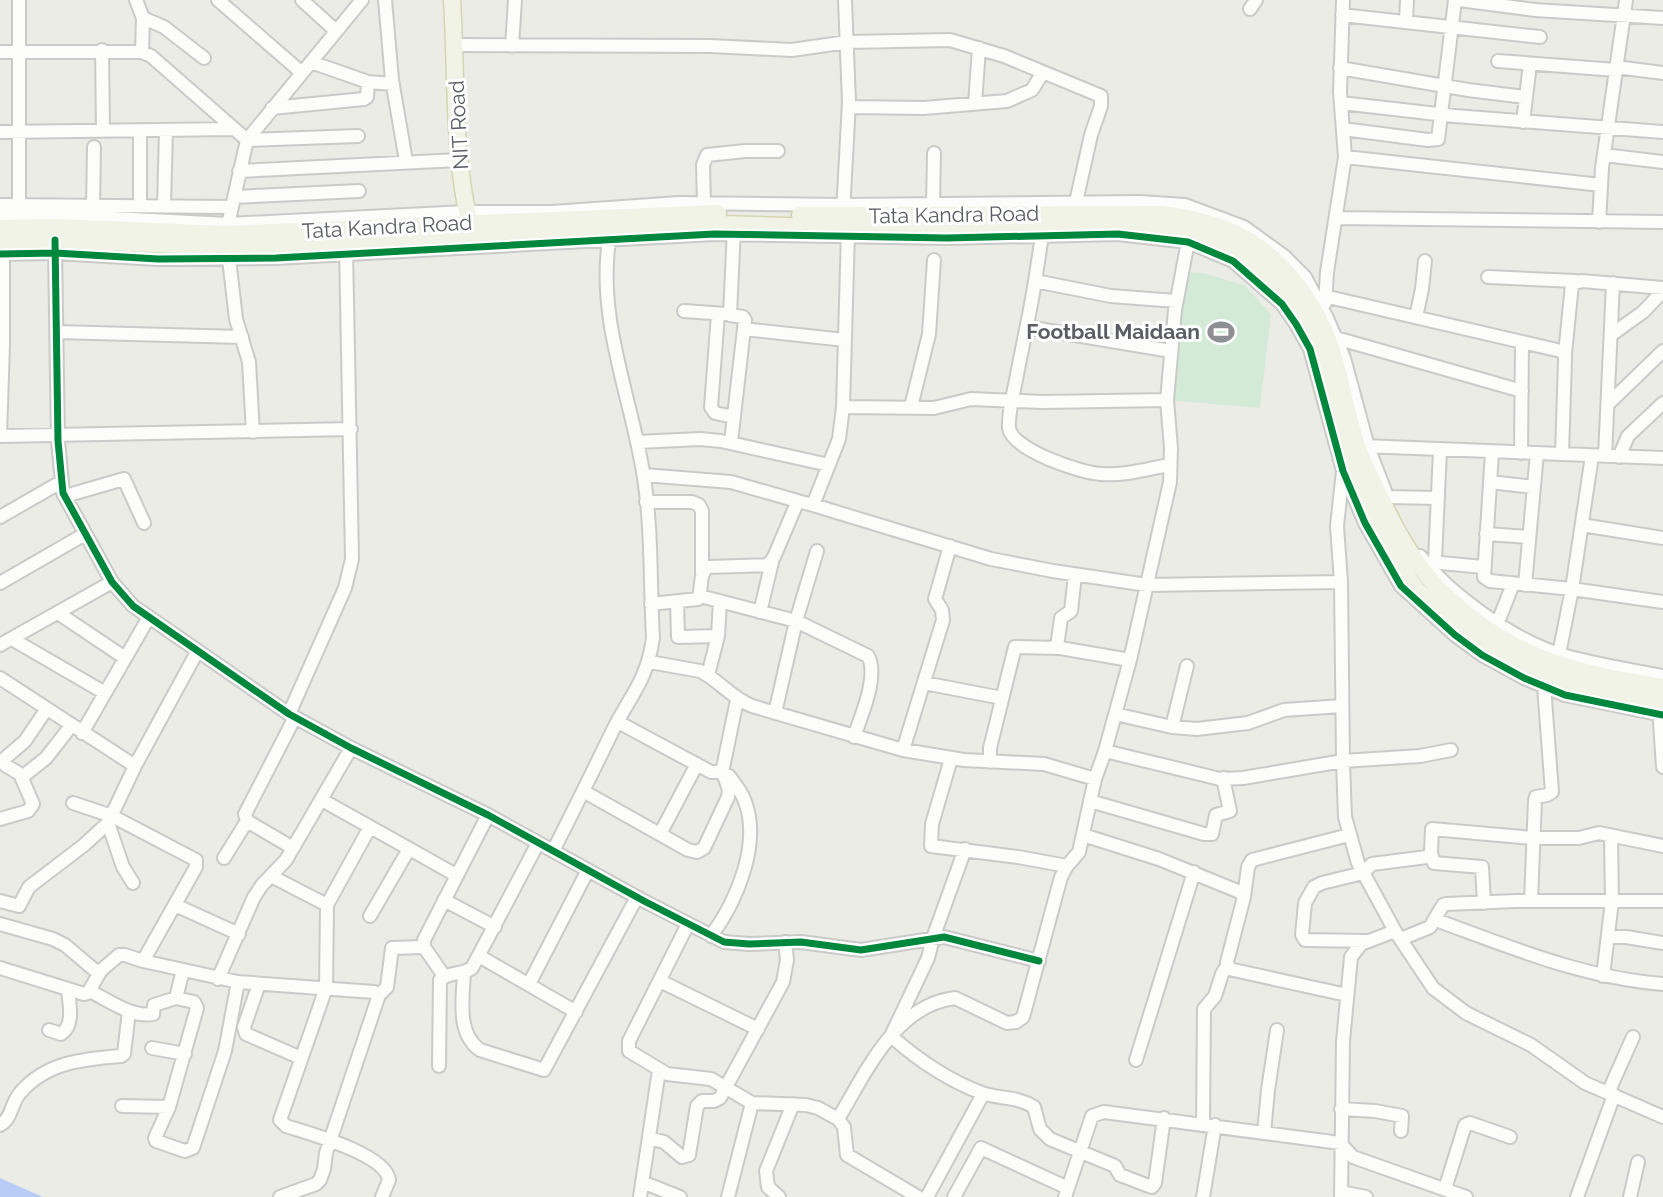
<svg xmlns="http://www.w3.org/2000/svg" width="1663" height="1197" font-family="Raleway,sans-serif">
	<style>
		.green { fill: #d3ead6 }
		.water { fill: #b9ccf8 }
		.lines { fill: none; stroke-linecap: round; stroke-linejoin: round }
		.minor-casing { stroke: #cacac9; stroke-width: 16 }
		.major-casing { stroke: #d5d5b2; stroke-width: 19 }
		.minor { stroke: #fcfcfb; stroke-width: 12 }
		.major { stroke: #f1f3e7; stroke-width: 16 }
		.cycleway-casing { stroke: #fff; stroke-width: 11 }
		.cycleway { stroke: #00873e; stroke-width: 7 }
		.labels { text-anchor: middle; stroke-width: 6; stroke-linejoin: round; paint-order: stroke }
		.street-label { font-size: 21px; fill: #5b5d65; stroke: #fff }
		.poi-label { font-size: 21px; font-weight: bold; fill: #5b5d65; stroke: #fff; text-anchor: end }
	</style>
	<rect width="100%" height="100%" fill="#ecece6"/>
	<path class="green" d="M1182,272l21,1 41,12 27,29 -11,94 -93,-8z"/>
	<path class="water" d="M0,1178l43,19h-43z"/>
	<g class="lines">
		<g class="minor-casing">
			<path id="minor" d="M136,0l7,18 -1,34
				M218,0l84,73
				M302,0l34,31
				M385,0l7,80 14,81
				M1459,0l76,10 128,8
				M1250,9l6,-9
				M1342,15l198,22
				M143,18l21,9 40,31
				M1406,21l1,-21
				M455,45l255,1 82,4 55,-8 103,-2 54,16 97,40v10l-10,29 -15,67
				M512,46l3,-46
				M102,50l1,80
				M0,52h142l9,4 96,84 111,-4
				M1498,61l118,9
				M311,62l57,20
				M1616,67l47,6
				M1340,68l128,22 57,7
				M1341,103l114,13 208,16
				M975,104l4,-56
				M849,107l75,1 83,-7 25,-11 11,-18
				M272,108l92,-9 3,-2 1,-15 25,2
				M1523,122l7,-58
				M1343,129l85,11 10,-1 17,-139
				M0,132l234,-3
				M1604,155l59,7
				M1345,157l256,28
				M239,171l220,-11
				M234,197l125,-6
				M704,203l-1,-38 4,-10 38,-4h33
				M933,204l1,-51
				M0,205l232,2
				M93,206l1,-59
				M140,206v-76
				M164,206l2,-76
				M19,212v-212
				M843,213l6,-111 -4,-102
				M0,216l55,-1 173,9 237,-12h87l127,-9 165,2 296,-3 45,3 59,22 40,29 21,21 22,41 17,40 24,89 17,44
				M1337,218l326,4
				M1599,222l3,-54 24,-168
				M227,229l20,-89 115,-140
				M848,232l-5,175 91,1 37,-9 72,3 124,-2
				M55,248l3,193 5,52 49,89 21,24 156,108 62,34 137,67 156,86 80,41 25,2 52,-2 60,8 83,-13 95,24
				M228,250l8,69 13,43 4,70
				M0,254l55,-1 103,6 118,-1 438,-24 233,4 171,-4 70,8 45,19 49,43 14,20 14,25 33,122 22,52 36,63 54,49 27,20 42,23 41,17 98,20
				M1488,277l88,4
				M1035,281l7,-45
				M1324,296l237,55 4,3v6l-3,94
				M1325,303l2,-31 18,-115 -5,-65 3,-92
				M684,311l42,3
				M718,314l-7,93 4,6 19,4
				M1416,317l6,-28 3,-28
				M1027,327l144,24
				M744,329l101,11
				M57,332l185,5
				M1611,335l32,-23 20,-21
				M1336,338l186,53
				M0,342l3,2 -3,92
				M3,344v-90
				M1565,354l7,-70 10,-3 81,7
				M1608,404l55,-53
				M843,407l-4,32 -26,66 178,54 62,12 94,14 194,-3
				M911,407l18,-73 5,-74
				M0,436l351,-7
				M637,442l63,-3 21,2 108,24
				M731,442l14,-122 -2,-3 -13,-2 4,-87
				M1363,446l300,12
				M1440,450l-5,110 6,3 42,4
				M1492,452l-8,125 6,4 82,8 20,-133
				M1521,453l1,-111
				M1605,456l8,-173
				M1619,457l9,-21 35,-33
				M1169,465c-22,4 -45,11 -68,9 -20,-1 -89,-24 -92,-46 -1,-15 4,-33 7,-48 6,-33 14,-66 19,-99l76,15 65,5
				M1343,471l-6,55 4,56 2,179 77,-5 31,-6
				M644,475l87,7 70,20
				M1490,482l44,5
				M65,496l59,-17 20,44
				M1388,497l49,1
				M646,502h46l7,3 3,6v63
				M0,517l61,-35
				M1582,525l81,13
				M1486,534l43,3
				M1420,556c30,39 95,85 142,99 33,9 67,15 101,21
				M0,583l85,-49
				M1525,585l12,-132
				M700,596l96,25 72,35c11,20 -7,60 -14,81
				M677,602l1,35 40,-1
				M651,604l47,-5c5,-11 0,-24 10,-32l60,-2 6,-8 23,-54 4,-1 12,3
				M760,612l12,-50
				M58,613l67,45
				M1498,622l15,-38
				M12,639l93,54
				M0,645l112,-63
				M1057,647l4,-29 10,-7 4,-36
				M1558,659l14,-70 91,13
				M650,662l50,9c19,9 31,27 52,35l151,44 61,10 80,4 51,15 10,-28 115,28 23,-1 100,-17 2,56 13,46 37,68 38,57 33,25 65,32 54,38 78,34
				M708,675l10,-39 2,-35
				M0,678l135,88
				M924,683l78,15
				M1659,708l4,59
				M775,713l21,-92 21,-70
				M289,714l56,-126 7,-29 -6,-311
				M1115,714l57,13 25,2 51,-6 36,-13 58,-4
				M618,722l93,50h8l4,-4 14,-68
				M1172,727l15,-61
				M82,733l67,-116
				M903,750l40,-130 -1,-10 -7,-11 15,-53
				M1105,751l25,-91 40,-178 1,-34 -4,-48 8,-90 14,-74
				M4,759l21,-18 21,-31
				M951,759l-19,65 -1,22 87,11 49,9
				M990,762v-14l25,-101 45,1 70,12
				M22,777l24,-19 25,-32
				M583,791l105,59 9,2 7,-4 24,-51 1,-7 -7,-20
				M322,800l134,75
				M1090,801l114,33h8l4,-19 14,-4 -7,-33
				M73,803l39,13 84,44v7l-53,94
				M0,819l28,-8 5,-7 -13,-30 -15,-9
				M108,823l15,44 10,16
				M370,827l-43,78 -1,83 -46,132 6,6c22,7 100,28 103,54l-7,17
				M660,834l37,-70
				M1083,835l76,24 81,33 4,5 -17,65 2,7 118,26
				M293,848l-46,-27 -2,-7 50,-97
				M965,849l-32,89 -5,20 -37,78c27,24 56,44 91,57 17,6 35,3 52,14l6,22 10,10 65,27 5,9 29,11 3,1 3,-4 9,-65
				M553,851c21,-41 41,-82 61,-123 18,-35 33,-48 39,-90 -3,-52 -1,-109 -9,-160 -12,-79 -47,-157 -35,-237
				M1431,853l3,10 48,4 2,36
				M224,858l23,-37
				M271,876l56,29
				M1244,897l4,-30 4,-7 97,-25
				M444,900l51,27
				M0,901l19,5 10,-19 55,-42 24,-22 27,-57 62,-114
				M1531,901l4,-101 1,-3 11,-2 5,-3 -8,-106
				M175,905l64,29
				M370,916l39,-67
				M1436,920c74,27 147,58 227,64
				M0,924l53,15 12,6 33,28 21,-18h6l18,6 95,21 136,10 5,3 -53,158 -2,16 -4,11 -4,4 -36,13
				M688,924l-59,117v10l38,23 44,5 41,24 54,2 12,3 20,11 6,8 3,28 71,42
				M711,936c26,-35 51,-94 33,-137 -3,-8 -10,-16 -15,-23
				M1608,937h18l37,6
				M1401,939l29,-12 13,-22 3,-1 70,-3h147
				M1367,941l-62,-1 -3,-5 3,-32 9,-16 8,-4 41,-10 9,-9 55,-7 4,-4 1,-24 101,9h46l20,-5 64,13
				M479,956l97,56
				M0,968l84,26 4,-1 12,-21
				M464,972c-1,26 -8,61 16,78l64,20 93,-173
				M444,976l-20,-29v-7l64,-125
				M1603,976l9,-75 -1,-64
				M218,979l36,-82 8,-12 24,-25 65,-112
				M660,981l98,48
				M259,984l-15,43 2,7 55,24
				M529,984l59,-114
				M90,991c18,9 42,27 63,23l1,-9 22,-7 7,-28
				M379,995l8,-8 5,-39 32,-1
				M176,998l18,4 3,6 -28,99 -14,31 1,3 29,10 8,-3 32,-97 13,-69
				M49,1030l12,4c14,-9 8,-30 7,-45
				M152,1048l33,6
				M1136,1060l58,-188
				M439,1066l1,-86c8,-8 22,-5 32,-12l66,-125
				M1608,1093l25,-56
				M122,1106l47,1
				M1341,1109l34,2 27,5 -1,15
				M838,1119c27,-45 57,-114 117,-121l52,25 9,-1 7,-5 38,-140 6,-11 12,-14 16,-73
				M1203,1123l1,-114 11,-13 7,-22 5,-8
				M0,1125c12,-6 11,-22 20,-32 26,-31 64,-34 101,-37l3,-2 5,-43
				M1264,1133l4,-43 9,-60
				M649,1138l15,4 18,15 7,-2 8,-49 5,-5h12l6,-3 63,-116 4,-22 -2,-18
				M642,1182l38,15
				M1445,1189l20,-64 5,-2 40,14
				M1341,1192l25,5
				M640,1197l19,-127
				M728,1197l24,-94
				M779,1197l-11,-10 -2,-16 27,-67
				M927,1197l56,-103
				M954,1197l27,-49 87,40
				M1065,1197l27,-81 12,-4 236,31 13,14 113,40
				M1203,1197l12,-72
				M1341,1197l2,-156 8,-84 10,-13 34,-13
				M1577,1197l37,-102
				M1630,1197l8,-35"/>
		</g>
		<g class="major-casing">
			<path id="major" d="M452,0c5,77 0,158 20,233
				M800,215l360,-1c29,3 60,10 86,25 37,20 71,67 84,106 11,32 16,66 26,98 4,13 11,26 17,39 17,36 35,74 63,104 68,70 133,86 227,101
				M0,228l57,-1 169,7 492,-21
				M0,241l55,-1 172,7 246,-9 248,-14 128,4 281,-2c19,0 39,1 58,5 56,12 110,62 131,115 7,17 9,38 14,57 11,43 28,83 47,123 10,20 20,42 34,60 8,11 22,19 32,28 72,61 125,74 217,87"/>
		</g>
		<use href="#minor" class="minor"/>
		<use href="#major" class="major"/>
		<g class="cycleway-casing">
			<path id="cycleway" d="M55,240l3,201 5,52 49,89 21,24 156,108 62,34 137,67 156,86 80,41 25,2 52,-2 60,8 83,-13 95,24
				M0,254l55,-1 103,6 118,-1 438,-24 233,4 171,-4 70,8 45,19 49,43 14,20 14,25 33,122 22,52 36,63 54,49 27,20 42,23 41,17 98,20"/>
		</g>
		<use href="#cycleway" class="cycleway"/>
	</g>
	<defs>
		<g id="stadium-bare" transform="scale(2.1)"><path d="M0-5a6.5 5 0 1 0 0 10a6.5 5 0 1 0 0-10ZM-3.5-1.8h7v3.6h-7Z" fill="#8e8f92" stroke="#fff" stroke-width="2.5" paint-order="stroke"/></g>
	</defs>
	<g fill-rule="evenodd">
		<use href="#stadium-bare" x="1221" y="332"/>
	</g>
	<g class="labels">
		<g class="street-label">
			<text transform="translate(459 125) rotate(-93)" y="7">NIT Road</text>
			<text transform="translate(954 215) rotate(-1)" y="7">Tata Kandra Road</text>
			<text transform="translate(387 227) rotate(-3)" y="7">Tata Kandra Road</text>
		</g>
		<g class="poi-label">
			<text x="1200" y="339">Football Maidaan</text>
		</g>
	</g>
</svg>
